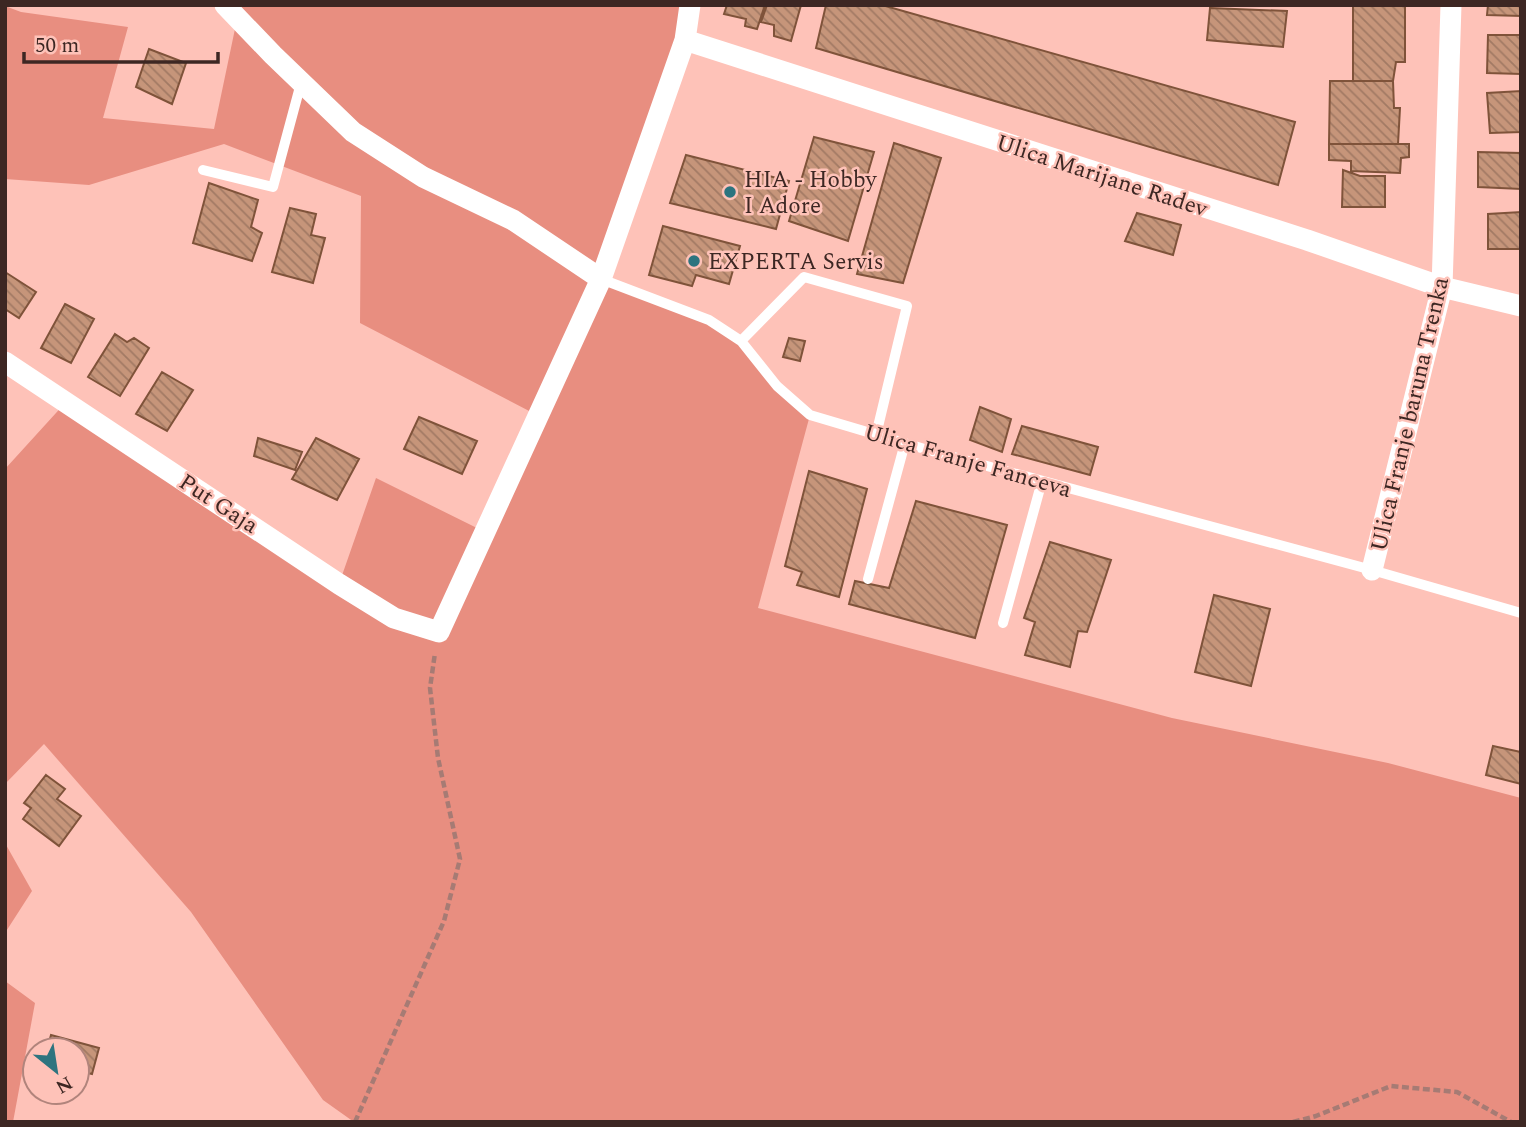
<svg xmlns="http://www.w3.org/2000/svg" width="1526" height="1127" font-family="Spectral,serif">
	<style>
		.grass { fill: #e88e80 }
		.building { fill: url(#building-back-hatch); stroke: #7f533a; stroke-width: 2 }
		.lines { fill: none; stroke-linecap: round; stroke-linejoin: round }
		.path { stroke: #a67b74; stroke-width: 4.5; stroke-dasharray: 7 3.5; stroke-linecap: butt }
		.service { stroke: #fff; stroke-width: 10 }
		.minor { stroke: #fff; stroke-width: 21 }
		.poi-dot { fill: #2d747f; stroke: #fec2b8; stroke-width: 2.5 }
		.labels { text-anchor: middle; stroke-width: 5; stroke-linejoin: round; paint-order: stroke }
		.street-label { font-size: 23px; fill: #3d2723; stroke: #fec2b8 }
		.poi-label { font-size: 23px; fill: #3d2723; stroke: #fec2b8; text-anchor: start }
	</style>
	<defs>
		<pattern id="building-back-hatch" width="6" height="6" patternUnits="userSpaceOnUse" patternTransform="scale(1.75)"><rect width="6" height="6" fill="#c6957a"/><path d="M-1 5l2 2M0 0l6 6M5-1l2 2" fill="none" stroke="#a27a64"/></pattern>
	</defs>
	<rect width="100%" height="100%" fill="#fec2b8"/>
	<path class="grass" d="M240,5h450l-88,273 107,42 32,21 69,74 -52,193 414,110 216,45 133,35v324h-1167l-31,-22 -132,-188 -147,-168 -39,40v-315l61,-67 273,182 37,-106 107,53 50,-118 -173,-90 1,-127 -137,-52 -135,41 -84,-6v-173l16,6 107,15 -25,91 111,11z
		M5,843l27,48 -27,42z
		M5,981l30,22 -22,119h-8z"/>
	<path class="building" d="M727,5h38l-8,24 -12,-3 1,-7 -22,-5z
		M767,5h34l-10,36 -17,-5v-11l-13,-3z
		M826,5h56l413,117 -17,63 -462,-137z
		M1353,5h52v57h-9l-3,19h-40z
		M1488,5h33v11l-34,-1z
		M1210,8l77,3 -4,36 -76,-7z
		M1488,35h33v39l-34,-1z
		M149,49l37,14 -14,41 -36,-17z
		M1330,81h63l1,27h6l-2,36h-69z
		M1521,91v41l-31,1 -3,-40z
		M814,137l60,15 -26,89 -59,-20z
		M894,143l47,15 -38,125 -46,-9z
		M1329,144h80v13l-8,1 -1,15 -49,-2v-10l-22,-1z
		M1478,152l43,1v36l-43,-2z
		M686,155l103,26 -13,48 -106,-26z
		M1343,170l17,6h25v31h-43z
		M209,183l49,17 -7,27 11,6 -10,28 -59,-18z
		M290,208l26,6 -5,21 14,3 -12,45 -41,-11z
		M1521,212v37h-33v-35z
		M1137,213l44,12 -8,30 -48,-14z
		M663,226l77,20 -11,38 -33,-9 -4,11 -43,-11z
		M5,272l31,20 -17,26 -14,-9z
		M65,304l29,15 -23,44 -30,-15z
		M115,334l12,8 7,-4 15,10 -29,48 -32,-19z
		M789,338l16,3 -5,20 -17,-4z
		M162,372l31,18 -26,41 -31,-17z
		M980,407l31,12 -9,33 -32,-12z
		M419,417l58,24 -15,33 -58,-25z
		M1022,426l76,21 -8,28 -78,-21z
		M258,438l44,14 -7,18 -41,-14z
		M316,438l43,21 -22,41 -45,-21z
		M809,471l58,18 -28,108 -42,-12 5,-13 -17,-6z
		M916,501l91,24 -32,113 -126,-34 6,-23 34,7z
		M1050,542l61,18 -24,72 -9,-1 -8,36 -45,-12 10,-33 -11,-4z
		M1214,595l56,14 -19,77 -56,-14z
		M1493,746l28,6v32l-35,-9z
		M46,775l19,14 -8,10 24,17 -22,30 -36,-27 8,-11 -7,-5z
		M51,1035l48,13 -7,26 -8,-2 -5,18 -2,-1v-39h-30z"/>
	<g class="lines">
		<path class="path" d="M355,1122l89,-201 16,-62 -22,-101 -8,-70 5,-35
			M1293,1122l23,-6 75,-30 66,6 54,30"/>
		<path class="service" d="M203,170l70,17 28,-104
			M601,279l108,41 32,21 36,45 33,29 118,35 444,120 149,43
			M741,341l63,-64 103,29 -31,129
			M868,579l37,-136
			M1003,623l39,-142"/>
		<path class="minor" d="M225,5l48,50 80,77 70,45 90,43 88,59
			M685,40l622,200 135,47 79,19
			M5,362l334,222 55,34 45,14 162,-353 84,-239 5,-35
			M1372,570l70,-283 9,-282"/>
	</g>
	<g class="poi-dot">
		<circle cx="730" cy="192" r="7"/>
		<circle cx="694" cy="261" r="7"/>
	</g>
	<g class="labels">
		<g class="street-label">
			<text transform="translate(1102 175) rotate(18)" y="8">Ulica Marijane Radev</text>
			<text transform="translate(1409 414) rotate(-77)" y="8">Ulica Franje baruna Trenka</text>
			<text transform="translate(968 460) rotate(16)" y="8">Ulica Franje Fanceva</text>
			<text transform="translate(219 503) rotate(33)" y="8">Put Gaja</text>
		</g>
		<g class="poi-label">
			<text x="744" y="187">HIA - Hobby<tspan x="744" dy="26">I Adore</tspan></text>
			<text x="708" y="269">EXPERTA Servis</text>
		</g>
	</g>
	<rect width="1526" height="1127" fill="none" stroke="#3d2723" stroke-width="14"/>
	<g transform="translate(56 1071) rotate(150)"><circle r="33" fill="#fec2b8" stroke="#b1847c" stroke-width="2"/>
	<path d="M0-5L12 26L0 18L-12 26Z" fill="#2d747f"/>
	<text y="-10" font-size="19" font-weight="bold" text-anchor="middle" fill="#3d2723">N</text>
	</g>
	<path d="M24 52v10h194v-10" fill="none" stroke="#3d2723" stroke-width="3.5"/>
	<text x="35" y="52" font-size="21" fill="#3d2723" stroke="#fec2b8" stroke-width="5" paint-order="stroke">50 m</text>
</svg>
